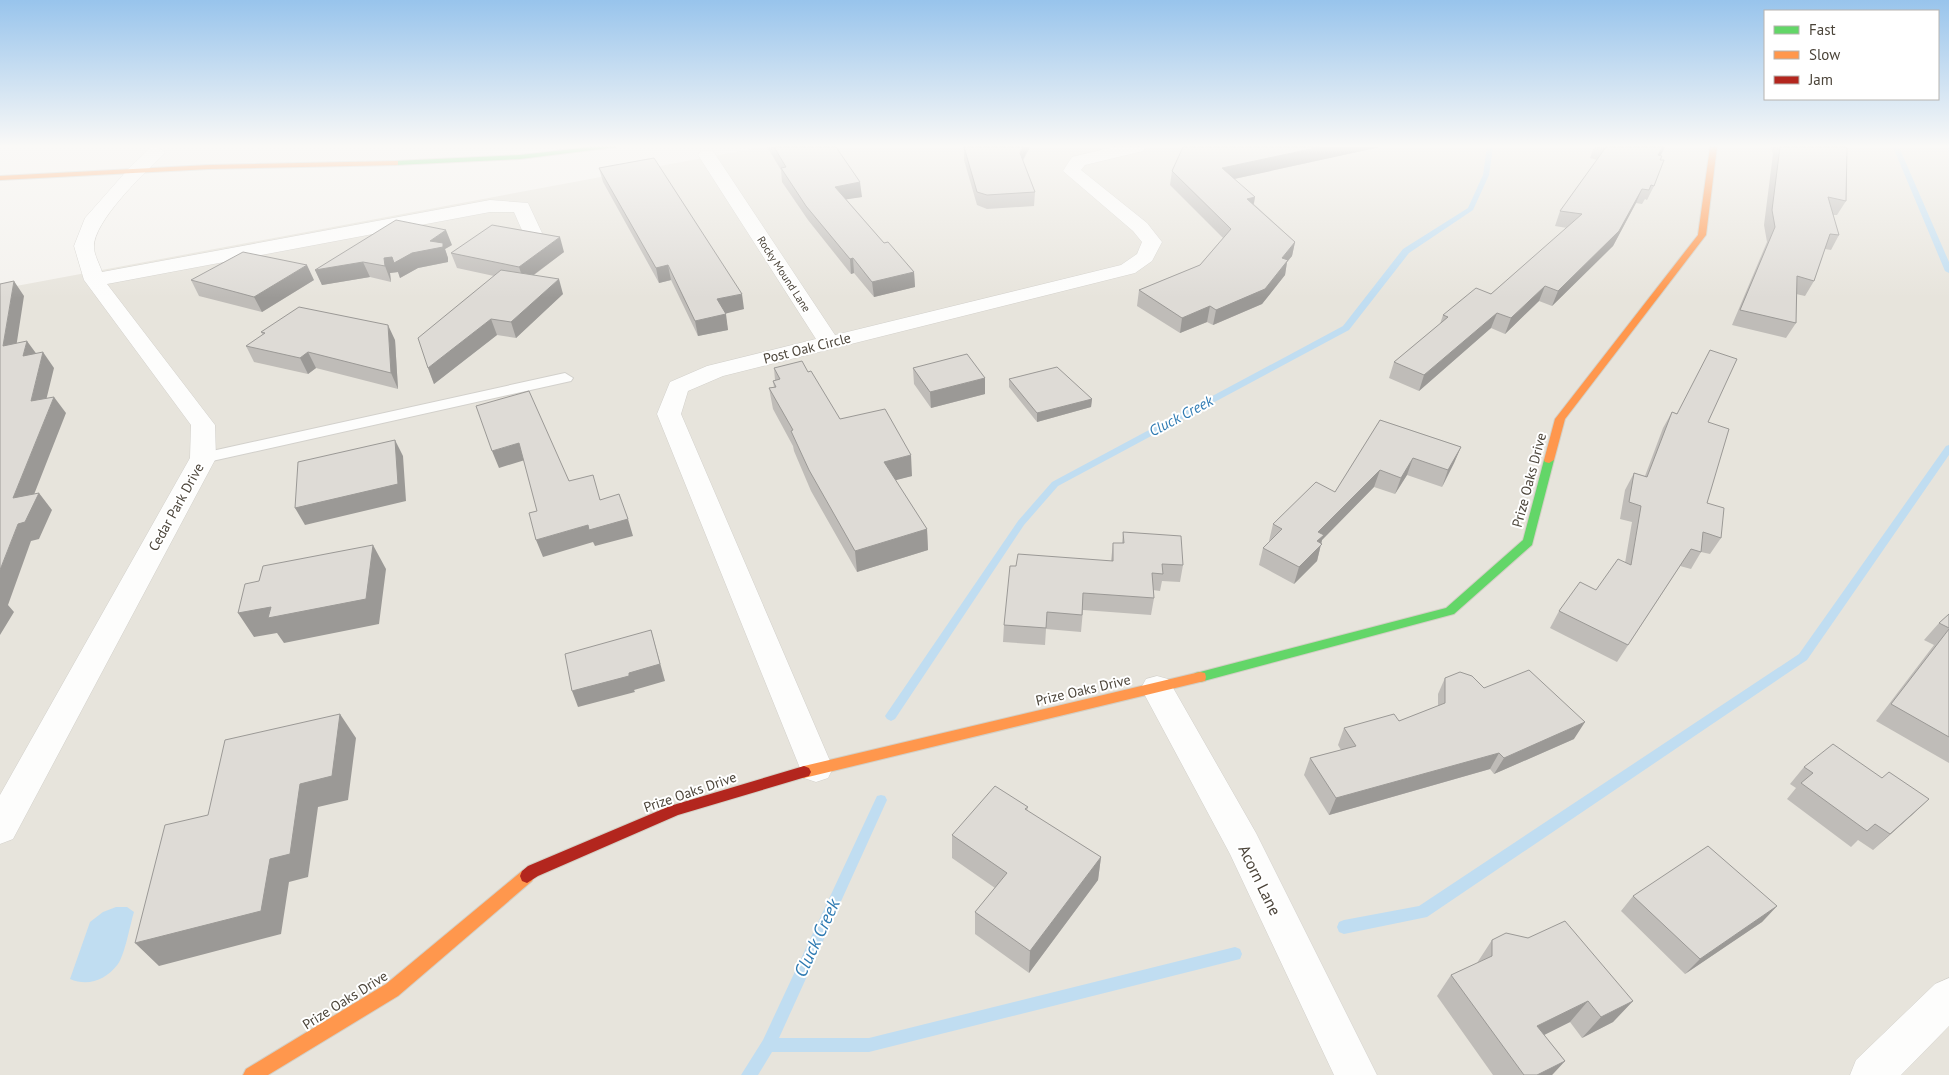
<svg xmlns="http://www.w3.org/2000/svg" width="1949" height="1075" font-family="'PT Sans',sans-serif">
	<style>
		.residential { fill: #e7e4dc }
		.water { fill: #c0ddf1 }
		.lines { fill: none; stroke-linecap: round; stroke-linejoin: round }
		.stream { fill: #c0ddf1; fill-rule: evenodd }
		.lane-casing { stroke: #d2d0cb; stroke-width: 2 }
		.street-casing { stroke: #d2d0cb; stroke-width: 1 }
		.fast-casing { stroke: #d3cfc5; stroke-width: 2 }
		.slow-casing { stroke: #d3cfc5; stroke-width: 2 }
		.jam-casing { stroke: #d3cfc5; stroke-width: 2 }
		.lane { fill: #fdfdfc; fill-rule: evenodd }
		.street { fill: #fdfdfc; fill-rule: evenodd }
		.fast { fill: #63d668; fill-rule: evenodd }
		.slow { fill: #ff974d; fill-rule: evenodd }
		.jam { fill: #b3261e; fill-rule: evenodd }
		.wall { fill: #bfbcb8 }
		.shaded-wall { fill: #9b9996 }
		.building { fill: #dedbd6; stroke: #9b9996 }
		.labels { text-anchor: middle; stroke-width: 4; stroke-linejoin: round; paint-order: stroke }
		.far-street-label { font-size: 11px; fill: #4b4439; stroke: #fff }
		.street-label { font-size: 14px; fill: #4b4439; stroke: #fff }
		.water-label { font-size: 15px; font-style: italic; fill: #2e7ab2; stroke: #fff }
		.near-street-label { font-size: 16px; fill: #4b4439; stroke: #fff }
		.near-water-label { font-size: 18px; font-style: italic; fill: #2e7ab2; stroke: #fff }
	</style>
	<rect width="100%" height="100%" fill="#f4f2ee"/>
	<path class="residential" d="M762,147h1187v928h-1949v-786z"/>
	<path class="water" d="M116,907h11l7,5c-4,13 -9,42 -16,52 -12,16 -30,23 -48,15l20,-57 13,-10z"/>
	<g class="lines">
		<path class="stream" d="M1487,147h6l-4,28 -16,35 -64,43 -60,77 -291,156 -34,39 -129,194 -4,2 -4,-2 -2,-3 2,-3 131,-192 34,-39 291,-156 60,-77 65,-41 15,-33z
			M1893,147h6l50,115v11l-4,-2z
			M1949,445v10l-142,205 -380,257 -83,17 -5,-2 -2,-5 2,-5 5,-2 75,-14 380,-252 147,-208z
			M881,795l4,1 2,4 -108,238h90l366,-91 5,2 2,5 -2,5 -371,93h-97l-14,23h-17l22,-35 114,-244z"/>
		<g class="lane-casing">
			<path id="lane" d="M565,373l8,5 -2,3 -368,82 -6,-1 -3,-4 3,-4 6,-1z"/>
		</g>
		<g class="street-casing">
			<path id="street" d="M158,147l7,5 -3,4c-18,17 -69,66 -68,91 0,8 6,18 8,25l388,-72 38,3 14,30 -3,4h-14l-11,-25h-24l-383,72 108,141 1,33 -203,381 -13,5v-49l190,-337 1,-33 -107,-145 -10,-34 11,-28 45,-51 20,-19z
				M1114,147h31l-2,4 -58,14 -4,5 66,53 15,19 -10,19 -17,12 -412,103 -35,15 -7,23 152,354 -5,10 -12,4 -12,-4 -147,-364 13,-32 37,-16 109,-27 -118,-184 3,-4h12l122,184 286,-70 16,-11 5,-12 -9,-11 -70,-60 9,-14z
				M1157,676l11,3 88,154 121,242h-43l-104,-221 -89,-166 5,-9z
				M1949,978v48l-48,49h-51l6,-15 79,-76z"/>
		</g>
		<g class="fast-casing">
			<path id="fast" d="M591,147h25l-96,12 -125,6 -4,-2 4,-2 125,-6z
				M1549,457l5,3 -22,85 -78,69 -254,68 -5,-1 -1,-4 1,-4 5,-1 246,-64 77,-68 21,-80z"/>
		</g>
		<g class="slow-casing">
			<path id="slow" d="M1710,147h7l-11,88 -141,184 -11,41 -5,3 -4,-1 -1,-2 11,-41 143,-184z
				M395,161h3v4l-189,4 -209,11v-4l209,-11z
				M1200,672l5,1 1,4 -1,4 -5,1 -396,96 -5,-2 -2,-4 2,-4 5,-2z
				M527,869l5,2 2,5 -2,5 -134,115 -130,79h-25l3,-6 140,-85 136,-113z"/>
		</g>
		<g class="jam-casing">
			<path id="jam" d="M804,766l5,2 2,4 -2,4 -131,39 -140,61 -11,7 -5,-2 -2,-5 2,-5 6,-5 142,-60z"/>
		</g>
		<use href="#lane" class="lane"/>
		<use href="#street" class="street"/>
		<use href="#fast" class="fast"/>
		<use href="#slow" class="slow"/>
		<use href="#jam" class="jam"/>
	</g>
	<path class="wall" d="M767,147h69l26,50 -16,2 38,44 30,29 1,15 -41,10 -20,-24 -3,1 -43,-54 -26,-38 -1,-12z
		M964,147h66l-7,14 12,31 -1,14 -47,3 -10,-4 -13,-45z
		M1183,147h197l-146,32 21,18 -1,7 41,38 -3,14 -5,6 -2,13 -23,29 -49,21 -6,-3 -27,11 -43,-27 2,-16 61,-25 23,-27 -53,-53 2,-14z
		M1594,147h71l-5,9h2l-8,30 -7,14 -2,-1 -3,5 -6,-1 -23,43 -61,60 -13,-5 -34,33 -14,-6 -72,63 -30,-13 5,-16 46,-38 3,-9 48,-21 76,-66 -12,-2 5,-15 37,-51 -7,-2z
		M1771,147h74l1,54 -9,14h-4l6,20 -8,15 -6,-1 -11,32 -9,15 -9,-2v29l-10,15 -54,-13 35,-83 -3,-17 9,-71z
		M599,168l145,141 -19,4 3,17 -30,6 -27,-56 -12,3 -56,-101z
		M452,245l-7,4 3,9v4l-30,6 -18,10 -2,-6 -8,1 1,9 -21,-5 -48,8 -7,-15z
		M564,252l-30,23 29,19 -47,44 -19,-3 -63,49 -6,-16 66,-92 -37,-8 -6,-15z
		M191,280h123l-52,32 -63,-16z
		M261,332l134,8 3,49 -82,-21 -8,6 -54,-12 -8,-16 17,-11z
		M774,368l34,4 32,47 72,57 -17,4 32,49 1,21 -71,22 -46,-81 -17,-40 -1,-5 -20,-37 -4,-21 5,-1 -1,-6 2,-1z
		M913,368l72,26 -54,14 -17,-24z
		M1009,379l83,20 -1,8 -54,15 -28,-35z
		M1672,412l36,10 -1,81 14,35 -11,16 -9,-2 -10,17 -11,-3 -63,96 -67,-34 9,-17 37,-21 29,-27 7,-41 -12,-3 5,-29 9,-17 11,3 18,-48z
		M1380,420l81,27 -7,16 -12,24 -35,-12 -12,19 -21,-7 -52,53 -5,21 -23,23 -35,-19 4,-17 7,-7h-1l4,-17 62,-32z
		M1123,532l60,33 -3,17 -18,-1 -2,10 -7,-1 1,8 -3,17 -68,-5 -2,22 -35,-3 -1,16 -42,-3 1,-17 12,-59 95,-5 2,-18h9z
		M1949,614v149l-73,-42 58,-76 -10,-5 15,-17z
		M1445,678l39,10 90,51 -80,35 -4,-5 -161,46 -25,-40 6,-17 31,-8 -3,-5 6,-17 55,-7 39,-15v-12z
		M1804,767l78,11 47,21 -56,51 -15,-10 -7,7 -64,-48 9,-11 -6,-4z
		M1028,807l-1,4 74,46 -3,23 -69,93 -54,-39v-22l20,-24 -43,-30v-23z
		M1633,896l144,10 -15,16 -77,52 -64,-63z
		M1492,940l141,61 -20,21 -31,16 -12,-16 -26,13 21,26 -13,14h-59l-56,-79 14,-21 26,-12z"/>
	<path class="shaded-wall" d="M1023,147h7l-11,19 1,-13z
		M1320,147h60l-160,35 2,-14z
		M1663,147h2l-3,6 -10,16 6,-14z
		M860,182l2,15 -26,4 -1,-14z
		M1642,189l-6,14 -23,43 -61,60 6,-15z
		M1255,197l-3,15 -5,-13z
		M446,230l6,15 -7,4 3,9v4l-30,6 -18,10 -2,-6 -8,1 1,9 -6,-16 -1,-8 46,-17z
		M560,237l4,15 -40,30 -5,-15z
		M1295,242l-3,14 -5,6 -2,13 -23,29 -49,21 3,-15 66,-52z
		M853,258l1,15 -3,1 -1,-15z
		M363,262l7,15 -48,8 -7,-15z
		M307,265l7,15 -52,32 -8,-15z
		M668,265l3,15 -12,3 -3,-15z
		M914,272l1,15 -41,10 -2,-15z
		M559,279l4,15 -47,44 -5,-16z
		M14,281l10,15 -10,65 -11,-15z
		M1545,286l-6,15 -34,33 6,-16z
		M742,294l2,15 -24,6 -3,-16z
		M1210,306l-3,16 -27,11 2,-15z
		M1497,313l-6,15 -72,63 5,-16z
		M726,314l2,16 -30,6 -3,-15z
		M491,319l6,16 -63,49 -6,-16z
		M388,325l7,15 3,49 -7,-16z
		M27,341l11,15h-15z
		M43,352l11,16 -12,49 -11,-16z
		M308,352l8,16 -8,6 -8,-16z
		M985,378v16l-54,14 -1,-16z
		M54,397l12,16 -40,102 -13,-17z
		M1092,399l-1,8 -54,15v-9z
		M395,440l8,16 3,45 -101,24 -10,-17z
		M519,443l6,17 -26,8 -7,-17z
		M1461,447l-7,16 -12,24 6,-17z
		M911,455l1,21 -27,7 -1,-21z
		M1413,458l-6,17 -12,19 6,-16z
		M1380,470l-6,17 -52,53 -5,21 -23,23 5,-17 19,-35z
		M39,493l13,17 -13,29 -8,2 -23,64 6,7 -14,23v-65l18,-46z
		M628,519l5,17 -38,10 -2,-4 -50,15 -7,-17 52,-15z
		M927,529l1,21 -71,22 -2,-21z
		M373,545l13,24 -7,55 -95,19 -7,-10 -23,4 -16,-24z
		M651,630l14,51 -31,9 1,2 -57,15 -6,-16 57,-18z
		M340,714l16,24 -8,62 -30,7 -10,70 -19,5 -8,52 -122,32 -24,-23 135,-84 30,-75z
		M1585,722l-11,17 -80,35 10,-16z
		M1499,753l-9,16 -161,46 7,-17z
		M1929,799l-17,16 -39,35 17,-16z
		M1101,857l-3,23 -69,93 1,-22z
		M1777,906l-15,16 -77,52 15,-15z
		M1588,1001l-18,21 -50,25 17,-21z
		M1633,1001l-20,21 -31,16 19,-21z
		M1565,1061l-13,14h-15z"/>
	<path class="building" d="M774,147h62l24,35 -25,5 49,56 4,-1 26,30 -42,10 -19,-24 -3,1 -44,-53 -25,-38 5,-1z
		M964,147h59l-3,6 15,39 -48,3 -10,-3z
		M1183,147h137l-98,21 33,29 -8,2 48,43 -13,16 6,2 -23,29 -49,21 -6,-4 -28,12 -43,-28 61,-25 31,-36 -59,-58z
		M1606,147h57l-5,8 4,1 -2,4h4l-10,26 -3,-1 -2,5 -7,-1 -23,42 -61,60 -13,-5 -34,32 -14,-5 -73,62 -30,-13 54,-45 -5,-2 33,-27 15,6 91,-80 -22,-3z
		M1780,147h65l2,1 -1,53 -18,-4 11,38 -9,-1 -16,47 -17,-5 -1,47 -56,-13 35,-83 -3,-17z
		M654,158l88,136 -25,5 9,15 -31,7 -27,-56 -12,3 -57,-100z
		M396,220l50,10 -16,11 13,2v4l-31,6 -18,10 -2,-6 -8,1 1,8 -22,-4 -48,8z
		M492,225l68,12 -41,30 -68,-14z
		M243,252l64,13 -53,32 -63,-17z
		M501,270l58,9 -48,43 -20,-3 -63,49 -10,-30z
		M14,281l-11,65 24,-5 -4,15 20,-4 -12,49 23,-4 -41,101 26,-5 -14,29 -7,2 -18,46v-286z
		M299,307l89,18 3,48 -83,-21 -8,6 -54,-12 19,-13 -4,-1z
		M1710,350l27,9 -29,63 21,7 -22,74 17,5 -3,30 -18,-6 -2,20 -10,-3 -63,96 -69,-34 21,-29 16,8 22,-31 13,6 10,-59 -12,-4 5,-29 13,4 25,-65 5,2z
		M967,354l18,24 -55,14 -17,-24z
		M802,361l6,11 3,-1 29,48 45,-10 26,46 -27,7 43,67 -72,22 -46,-81 -18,-39 2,-1 -24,-42 7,-1 -3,-6 7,-2 -6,-11z
		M1057,367l35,32 -55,14 -28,-34z
		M529,391l40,90 24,-6 7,25 19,-6 9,25 -39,11 -1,-5 -52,15 -7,-27 8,-2 -18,-68 -27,8 -16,-45z
		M1380,420l81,27 -13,23 -35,-12 -12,20 -21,-8 -62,62 6,3 -7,6 5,3 -23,23 -36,-19 19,-19 -9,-5 43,-42 19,10z
		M395,440l3,44 -103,24 3,-46z
		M1123,532l58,4 2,29 -21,-1 1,10 -11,-1 2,25 -71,-5 -1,22 -35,-3 -1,16 -42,-3 6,-59h6l2,-12 95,7v-18h11z
		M373,545l-7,54 -98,19 3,-11 -33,6 7,-29 14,-3 4,-15z
		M1949,614v14l-10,-5z
		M1949,629v108l-58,-33z
		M651,630l9,34 -31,9v3l-57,15 -7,-37z
		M1529,670l56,52 -81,36 -5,-5 -163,45 -26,-40 46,-12 -12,-18 50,-14 5,7 46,-18v-25l15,-6 12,4 12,12z
		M340,714l-8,62 -32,8 -10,70 -20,5 -9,52 -126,32 30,-118 43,-10 17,-75z
		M1833,744l49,34 7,-6 40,27 -39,35 -15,-10 -8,7 -66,-48 12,-10 -9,-6z
		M995,786l33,21 -3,2 76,48 -71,94 -55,-39 32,-39 -55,-38z
		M1708,846l69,60 -77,53 -67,-63z
		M1565,921l68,80 -32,16 -13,-16 -51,25 28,35 -28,14h-13l-73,-100 41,-19v-16l14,-7 22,5z"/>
	<linearGradient id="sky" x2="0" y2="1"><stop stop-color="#98c4ec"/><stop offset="0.49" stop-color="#faf9f7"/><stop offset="1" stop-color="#faf9f7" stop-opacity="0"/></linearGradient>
	<rect width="1949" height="298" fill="url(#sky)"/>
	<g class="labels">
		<g class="far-street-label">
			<text transform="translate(784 274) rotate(57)" y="4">Rocky Mound Lane</text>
		</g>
		<g class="street-label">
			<text transform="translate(807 348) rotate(-14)" y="5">Post Oak Circle</text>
			<text transform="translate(1529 480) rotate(-75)" y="5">Prize Oaks Drive</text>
			<text transform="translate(176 507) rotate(-61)" y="5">Cedar Park Drive</text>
			<text transform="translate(1083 690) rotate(-13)" y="5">Prize Oaks Drive</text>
			<text transform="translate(690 792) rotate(-19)" y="5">Prize Oaks Drive</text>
			<text transform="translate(345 1000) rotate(-32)" y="5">Prize Oaks Drive</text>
		</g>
		<g class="water-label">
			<text transform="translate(1181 416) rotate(-28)" y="5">Cluck Creek</text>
		</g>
		<g class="near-street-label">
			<text transform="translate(1260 880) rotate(64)" y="6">Acorn Lane</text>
		</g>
		<g class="near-water-label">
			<text transform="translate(817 938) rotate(-65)" y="6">Cluck Creek</text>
		</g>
	</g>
	<rect x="1764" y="10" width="175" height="90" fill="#ffffff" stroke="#b7b4b0"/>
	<rect x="1774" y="26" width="25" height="8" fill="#63d668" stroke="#b7b4b0"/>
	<text x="1809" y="35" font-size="15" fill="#4b4439">Fast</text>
	<rect x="1774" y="51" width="25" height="8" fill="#ff974d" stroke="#b7b4b0"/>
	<text x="1809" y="60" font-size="15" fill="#4b4439">Slow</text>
	<rect x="1774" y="76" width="25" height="8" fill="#b3261e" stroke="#b7b4b0"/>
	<text x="1809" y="85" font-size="15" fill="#4b4439">Jam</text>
</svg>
